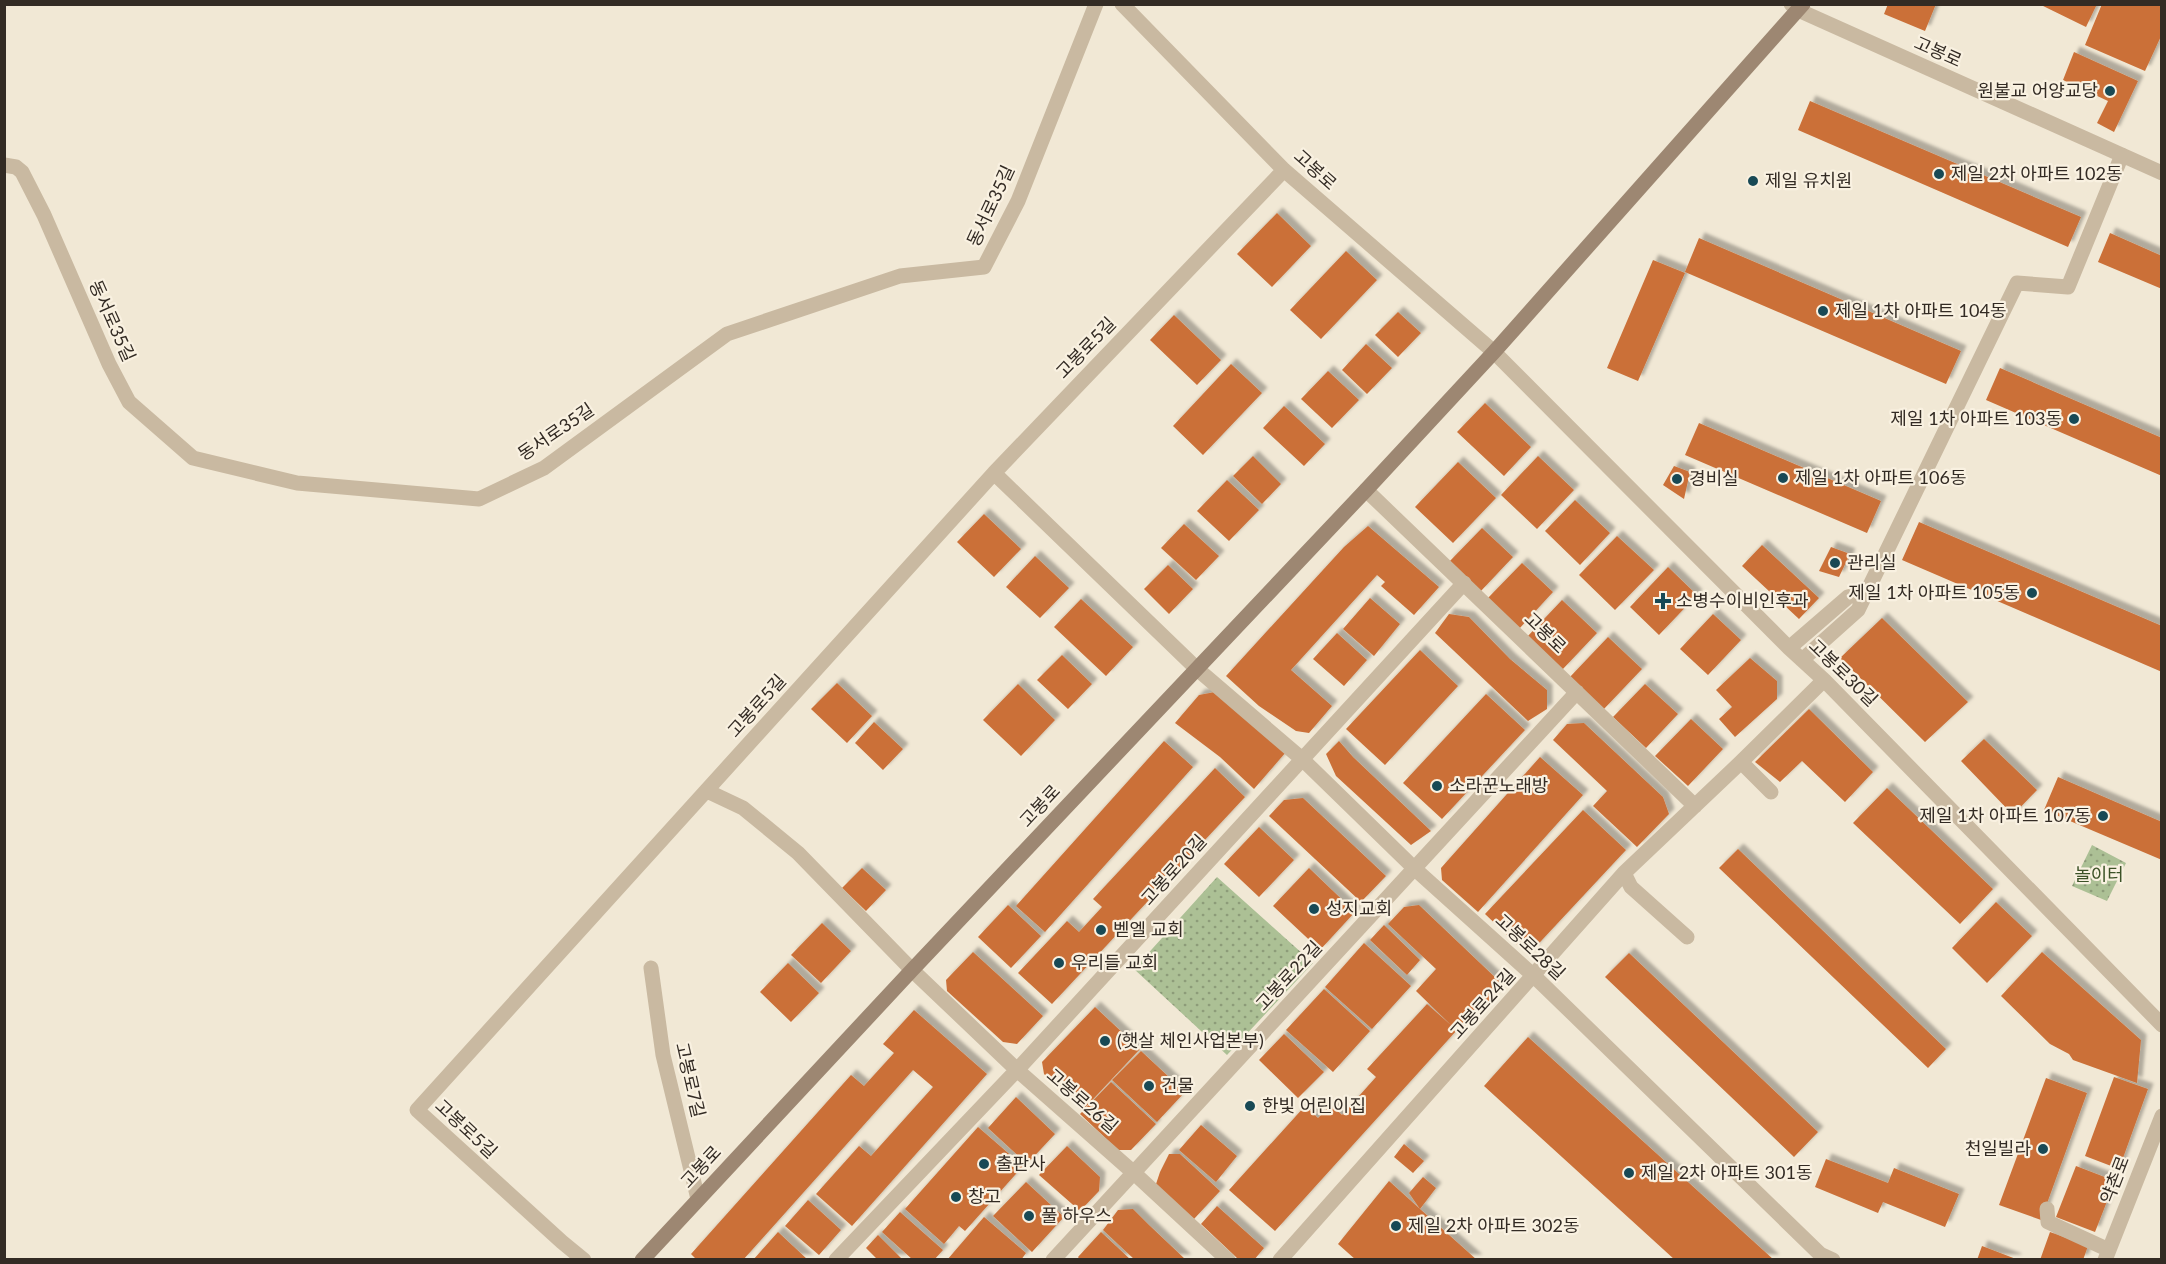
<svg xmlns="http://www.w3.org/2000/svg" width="2166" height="1264" font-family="Lato,'Noto Sans KR',sans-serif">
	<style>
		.grass { fill: url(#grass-dots) }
		.building { fill: #cb7038; filter: url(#shadow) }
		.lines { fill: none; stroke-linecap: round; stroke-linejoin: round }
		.street { stroke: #c9b9a1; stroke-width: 15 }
		.secondary { stroke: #9d8772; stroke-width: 15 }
		.poi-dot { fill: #184955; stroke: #f9f1e1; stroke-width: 2 }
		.labels { text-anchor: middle; stroke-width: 4.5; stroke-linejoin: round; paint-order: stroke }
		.street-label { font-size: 18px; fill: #332b24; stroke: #f9f1e1 }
		.poi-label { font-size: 18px; fill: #332b24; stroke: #f9f1e1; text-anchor: start }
		.park-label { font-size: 18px; fill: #3c5227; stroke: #f9f1e1 }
	</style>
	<defs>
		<pattern id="grass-dots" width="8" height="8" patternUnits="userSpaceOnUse" patternTransform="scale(1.5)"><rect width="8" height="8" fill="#acc095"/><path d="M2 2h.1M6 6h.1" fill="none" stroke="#8d9c79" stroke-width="1.8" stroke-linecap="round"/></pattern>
		<filter id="shadow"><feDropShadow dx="5.5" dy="-5.5" stdDeviation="1.5" flood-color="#0004"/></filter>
	</defs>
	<rect width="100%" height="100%" fill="#f1e8d5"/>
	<path class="grass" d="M2092,845l34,18 -19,38 -35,-15z
		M1217,877l96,86 -86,92 -93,-86z"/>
	<path class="building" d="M1888,4h48l-11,27 -41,-17z
		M2039,4h58l-11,23z
		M2102,4h53l7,3v27l-17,37 -60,-26z
		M2074,52l64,29 -24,51 -17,-9 11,-22 -45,-21z
		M1810,101l271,116 -13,30 -270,-117z
		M1277,213l34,33 -39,41 -35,-33z
		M2110,233l52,23v33l-64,-27z
		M1699,238l262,113 -15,33 -261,-112z
		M1346,251l31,29 -56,59 -31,-29z
		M1653,260l32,13 -47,108 -31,-13z
		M1398,312l23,21 -23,24 -23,-22z
		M1174,315l47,45 -24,25 -47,-45z
		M1366,344l26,24 -25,26 -25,-24z
		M1231,364l31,29 -59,62 -30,-29z
		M2000,368l162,70v38l-176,-76z
		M1328,371l31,29 -27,28 -31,-29z
		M1485,403l46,44 -27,29 -47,-44z
		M1284,406l41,38 -21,22 -41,-38z
		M1699,423l182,78 -14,32 -182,-78z
		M1253,456l28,28 -19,20 -29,-28z
		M1538,456l36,34 -37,39 -36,-34z
		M1458,462l38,36 -43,45 -38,-36z
		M1674,466l16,6 -6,27 -21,-14z
		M1227,480l32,30 -30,31 -32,-30z
		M1575,500l35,33 -30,32 -35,-34z
		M984,514l37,35 -27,28 -37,-35z
		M1919,522l243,104v46l-260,-112z
		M1184,524l35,32 -23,24 -35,-32z
		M1368,526l71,61 -25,28 -33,-29 4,-4 -8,-7 -86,95 41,36 -23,27 -13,-2 -37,-25 -33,-30 118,-129z
		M1482,528l31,29 -33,35 -32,-29z
		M1617,536l37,34 -39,40 -36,-35z
		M1762,545l57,53 -20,21 -57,-53z
		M1831,547l19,7 -11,23 -20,-6z
		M1035,556l34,32 -29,30 -34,-31z
		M1522,563l31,29 -34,37 -32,-30z
		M1168,565l25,24 -24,25 -25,-25z
		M1668,567l29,28 -38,40 -29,-28z
		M1370,598l30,26 -26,32 -31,-27z
		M1081,599l52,48 -27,29 -52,-49z
		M1562,600l35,33 -35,37 -35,-33z
		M1449,614l20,3 41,42 37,31v19l-19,12 -93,-88z
		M1713,614l28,26 -33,35 -28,-26z
		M1882,618l86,84 -43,40 -85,-84z
		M1337,633l30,27 -23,26 -31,-27z
		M1608,637l34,32 -39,41 -34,-32z
		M1420,650l38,36 -73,79 -39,-36z
		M1062,655l30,29 -24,25 -31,-29z
		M1750,658l27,23v18l-42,38 -16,-18 13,-12 -16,-17z
		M837,683l35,33 -25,27 -36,-34z
		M1018,684l37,36 -34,36 -38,-36z
		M1645,684l33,30 -32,34 -33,-31z
		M1215,692l71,60 -32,37 -34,-32 -45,-34 24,-28z
		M1486,694l39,36 -83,89 -39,-36z
		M1809,709l64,63 -28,30 -43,-41 -22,21 -25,-20z
		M1691,719l32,30 -35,37 -33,-30z
		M874,722l29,27 -20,21 -28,-27z
		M1584,723l79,74 6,17 -32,33 -44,-41 14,-15 -54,-51 14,-16z
		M1984,739l53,51 -24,25 -52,-54z
		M1164,741l29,26 -148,165 -29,-26z
		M1339,741l14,16 78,74 -20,14 -75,-69 -10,-22z
		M1540,757l43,38 -105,117 -36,-32 -1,-12z
		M1215,768l30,29 -193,207 -34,-31 49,-52 12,11 23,-25 -9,-8z
		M2058,777l104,45v38l-118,-50z
		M1887,788l106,101 -33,35 -107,-101z
		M1303,798l83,78 -25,26 -92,-86 15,-16z
		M1583,810l43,40 -98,105 -43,-41z
		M1259,827l35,33 -35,37 -35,-33z
		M1738,849l208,200 -18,19 -209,-200z
		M862,868l24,22 -20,21 -24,-23z
		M1309,868l46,44 -35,38 -47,-44z
		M1996,902l36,34 -45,47 -35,-35z
		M1008,905l33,31 -30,32 -33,-31z
		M1419,905l81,77 -1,7 -39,44 -3,-3 -182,201 -46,-41 76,-84 13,12 13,-13 11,10 34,-38 -9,-8 60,-65 25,22 -36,-35 20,-22 -48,-45 16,-17z
		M822,923l29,28 -30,32 -30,-28z
		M1384,925l36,35 -13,15 -37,-35z
		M1364,943l47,43 -39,43 -47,-42z
		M973,952l70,64 -26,28 -14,-2 -56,-51 -1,-11z
		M2042,952l99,88 -4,43 -64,-23 -4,-6 -19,-10 -49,-48z
		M1629,953l189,179 -24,25 -189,-180z
		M788,963l31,30 -28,29 -31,-30z
		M1324,989l46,42 -37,41 -47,-42z
		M1095,1007l45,42 -58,62 -38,-37 -2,-12z
		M914,1010l73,64 -135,152 -36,-32 43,-48 12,10 62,-69 -20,-17 -170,190h-46l-6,-6 160,-179 13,11 30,-33 -11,-9z
		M1284,1034l40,38 -26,26 -39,-38z
		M1528,1037l246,223h-99l-191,-174z
		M1141,1051l44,41 -28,30 -45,-42z
		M2114,1077l34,12 -29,80 -34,-13z
		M2046,1078l41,15 -46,127 -42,-15z
		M1111,1082l45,42 -25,26h-13l-38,-36z
		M1016,1097l39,37 -28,30 -39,-36z
		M1201,1125l36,31 -21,26 -37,-32z
		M978,1127l45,39 -58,65 -6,-5 -15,18 -39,-35z
		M1404,1144l20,17 -11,12 -19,-16z
		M1067,1146l33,31 -1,14 -19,20 -41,-36z
		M1169,1154h11l40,37 -26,28 -39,-32 5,-15z
		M1826,1159l62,24 6,-15 65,26 -14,33 -62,-25 -5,11 -63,-26z
		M2076,1166l39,15 -20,51 -39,-15z
		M1423,1177l13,11 -16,21 -11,-16z
		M1389,1181l31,28 57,51h-121l-18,-16z
		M1026,1182l38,35 -32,35 -39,-36z
		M808,1200l33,30 -22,25 -34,-29z
		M1217,1206l47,42 -10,12 -17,-2 -36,-34z
		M1133,1209l16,16 37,35h-51l-32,-30 15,-20z
		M900,1212l43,38 -9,10h-21l-31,-28z
		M984,1217l42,36 -5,7h-74z
		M778,1232l30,28h-55z
		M1101,1232l30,28h-51l-2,-3z
		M2050,1232l38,14 -5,14h-43z
		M878,1235l25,25h-25l-12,-12z
		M1982,1246l34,13v1h-39z"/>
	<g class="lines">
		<path class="street" d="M1122,4l162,166 210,182 295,296 35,32 338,345
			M1791,4l7,6 364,163
			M4,165l12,2 6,5 22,43 65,149 20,38 64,56 104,25 182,16 65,-31 183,-134 173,-58 84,-9 34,-66 78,-197
			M994,473l202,195 106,91 113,110 119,107 286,278 13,6
			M1366,490l329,316
			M1789,648l59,-51 18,-5
			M1802,660l56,-50 159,-327 51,4 54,-132
			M1741,762l30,30
			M707,791l36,17 55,45 114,117 105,100 117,103 94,87
			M1624,873l7,14 56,50
			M651,968l12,87 35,144
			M2047,1209l1,13 61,28
			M584,1260l-22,-18 -145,-132 577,-637 290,-303
			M836,1260l181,-190 447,-487
			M1053,1260l524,-568
			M1280,1260l344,-387 117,-111 83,-82
			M2105,1260l57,-144"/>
		<path class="secondary" d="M642,1260l270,-290 454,-480 128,-138 309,-348"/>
	</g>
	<g class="poi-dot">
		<circle cx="2110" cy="91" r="6"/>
		<circle cx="1939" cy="174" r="6"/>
		<circle cx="1753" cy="181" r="6"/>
		<circle cx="1823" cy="311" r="6"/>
		<circle cx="2074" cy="419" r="6"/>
		<circle cx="1783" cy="478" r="6"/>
		<circle cx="1677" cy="479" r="6"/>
		<circle cx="1835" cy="563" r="6"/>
		<circle cx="2032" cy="593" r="6"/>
		<path d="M1660 592h6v6h6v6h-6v6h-6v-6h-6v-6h6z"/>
		<circle cx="1437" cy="786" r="6"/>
		<circle cx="2103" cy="816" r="6"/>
		<circle cx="1314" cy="909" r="6"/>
		<circle cx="1101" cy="930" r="6"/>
		<circle cx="1059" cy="963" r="6"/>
		<circle cx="1105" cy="1041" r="6"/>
		<circle cx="1149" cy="1086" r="6"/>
		<circle cx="1250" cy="1106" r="6"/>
		<circle cx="2043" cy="1149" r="6"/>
		<circle cx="984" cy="1164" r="6"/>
		<circle cx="1629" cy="1173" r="6"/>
		<circle cx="956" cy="1197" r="6"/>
		<circle cx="1029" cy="1216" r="6"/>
		<circle cx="1396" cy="1226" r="6"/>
	</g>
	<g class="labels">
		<g class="street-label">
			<text transform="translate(1938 52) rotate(24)" y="6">고봉로</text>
			<text transform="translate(1315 170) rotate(42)" y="6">고봉로</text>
			<text transform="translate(991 206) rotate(-65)" y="6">동서로35길</text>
			<text transform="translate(112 321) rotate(66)" y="6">동서로35길</text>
			<text transform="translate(1086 348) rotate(-46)" y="6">고봉로5길</text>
			<text transform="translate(556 432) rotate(-34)" y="6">동서로35길</text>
			<text transform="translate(1545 633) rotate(44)" y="6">고봉로</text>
			<text transform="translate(1843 673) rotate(44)" y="6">고봉로30길</text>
			<text transform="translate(757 706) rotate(-48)" y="6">고봉로5길</text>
			<text transform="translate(1040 806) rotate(-47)" y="6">고봉로</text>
			<text transform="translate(1174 870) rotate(-48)" y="6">고봉로20길</text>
			<text transform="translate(1530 947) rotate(43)" y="6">고봉로28길</text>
			<text transform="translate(1289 976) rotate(-47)" y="6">고봉로22길</text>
			<text transform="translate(1483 1004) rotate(-48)" y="6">고봉로24길</text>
			<text transform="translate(690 1080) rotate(77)" y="6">고봉로7길</text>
			<text transform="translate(1082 1101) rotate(41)" y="6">고봉로26길</text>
			<text transform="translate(466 1129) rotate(43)" y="6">고봉로5길</text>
			<text transform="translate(701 1167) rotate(-47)" y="6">고봉로</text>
			<text transform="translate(2115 1180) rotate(-69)" y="6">약촌로</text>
		</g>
		<g class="poi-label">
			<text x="2098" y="97" text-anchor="end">원불교 어양교당</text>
			<text x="1951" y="180">제일 2차 아파트 102동</text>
			<text x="1765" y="187">제일 유치원</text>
			<text x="1835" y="317">제일 1차 아파트 104동</text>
			<text x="2062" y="425" text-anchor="end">제일 1차 아파트 103동</text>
			<text x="1795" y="484">제일 1차 아파트 106동</text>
			<text x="1689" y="485">경비실</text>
			<text x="1847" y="569">관리실</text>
			<text x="2020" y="599" text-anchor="end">제일 1차 아파트 105동</text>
			<text x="1676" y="607">소병수이비인후과</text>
			<text x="1449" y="792">소라꾼노래방</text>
			<text x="2091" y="822" text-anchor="end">제일 1차 아파트 107동</text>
			<text x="1326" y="915">성지교회</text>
			<text x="1113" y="936">벧엘 교회</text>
			<text x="1071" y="969">우리들 교회</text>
			<text x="1117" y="1047">(햇살 체인사업본부)</text>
			<text x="1161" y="1092">건물</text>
			<text x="1262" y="1112">한빛 어린이집</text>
			<text x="2031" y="1155" text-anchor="end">천일빌라</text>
			<text x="996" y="1170">출판사</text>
			<text x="1641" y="1179">제일 2차 아파트 301동</text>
			<text x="968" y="1203">창고</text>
			<text x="1041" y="1222">풀 하우스</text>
			<text x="1408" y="1232">제일 2차 아파트 302동</text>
		</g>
		<g class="park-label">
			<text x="2099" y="881">놀이터</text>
		</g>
	</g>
	<rect width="2166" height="1264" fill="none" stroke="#332b24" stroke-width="12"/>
</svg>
